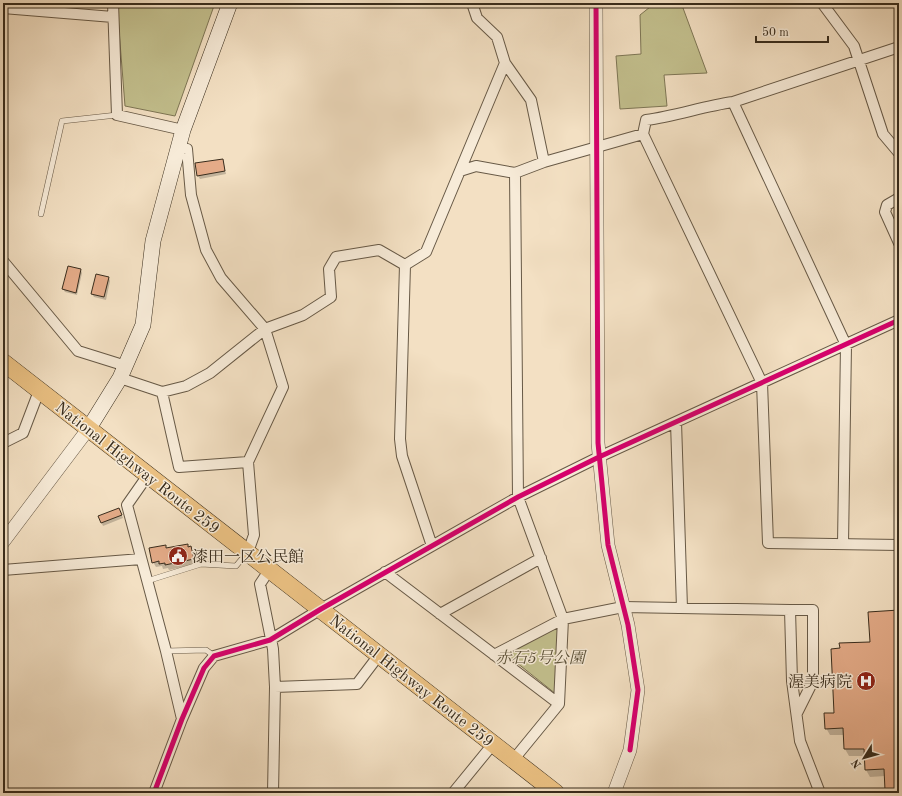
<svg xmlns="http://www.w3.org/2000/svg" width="902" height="796" font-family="'Old Standard TT','Noto Serif JP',serif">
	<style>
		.green { fill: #c3c08e; stroke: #7e7655 }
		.shadow { fill: #0003 }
		.building { fill: #e4ab88; stroke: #382c1c }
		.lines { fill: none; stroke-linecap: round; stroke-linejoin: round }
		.service-casing { stroke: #675946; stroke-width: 6 }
		.minor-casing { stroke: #675946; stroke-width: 12 }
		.tertiary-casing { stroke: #675946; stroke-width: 14 }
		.secondary-casing { stroke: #382c1c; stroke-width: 16 }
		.trunk-casing { stroke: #382c1c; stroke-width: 18 }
		.service { stroke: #f7ebd8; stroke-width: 5 }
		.minor { stroke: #f7ebd8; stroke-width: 10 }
		.tertiary { stroke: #f7ebd8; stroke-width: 13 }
		.secondary { stroke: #f7ebd8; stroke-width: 15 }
		.trunk { stroke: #eac082; stroke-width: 17 }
		.cycleway-casing { stroke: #f7ebd8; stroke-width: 8 }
		.cycleway { stroke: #d6006c; stroke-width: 5 }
		.labels { text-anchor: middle; stroke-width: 3; stroke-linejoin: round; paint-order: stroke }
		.street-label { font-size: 16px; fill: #382c1c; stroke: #f7ebd8 }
		.poi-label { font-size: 16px; fill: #382c1c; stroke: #f7ebd8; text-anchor: start }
		.park-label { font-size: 16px; font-style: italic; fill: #5b5138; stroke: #f7ebd8 }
	</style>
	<rect width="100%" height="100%" fill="#f3e0c3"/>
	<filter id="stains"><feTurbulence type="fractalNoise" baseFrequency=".005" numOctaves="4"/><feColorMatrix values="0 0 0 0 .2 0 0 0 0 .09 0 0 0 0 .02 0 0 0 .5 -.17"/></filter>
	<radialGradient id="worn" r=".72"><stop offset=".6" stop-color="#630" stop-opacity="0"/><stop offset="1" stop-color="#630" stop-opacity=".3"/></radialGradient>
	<path class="green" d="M119,3h96l-40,113 -50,-10 -7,-89z
		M655,3h29l-1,5 24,65 -43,2 3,31 -47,3 -4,-53 25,-2 -1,-39z
		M559,624l-3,70 -49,-39z"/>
	<path class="shadow" d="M223,160l3,14 -26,5 -2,-3z
		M81,270l1,3 -5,22 -12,-3 -2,-3z
		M109,278l1,3 -4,19 -12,-3 -2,-3z
		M119,509l4,9 -20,8 -4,-9z
		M187,545l7,7 2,12 -27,6 -1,-2 -5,1 -1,-3 -6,1 -3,-5 12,-16 2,3z
		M899,611v182h-12l-2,-17 -15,1 -4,-7 -1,-14h-16l-4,-7 -1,-14h-14l-4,-7 45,-86z
		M646,789l6,4h-9z"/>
	<path class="building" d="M223,159l2,12 -28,5 -2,-13z
		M68,266l13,3 -5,24 -14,-4z
		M96,274l13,3 -5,20 -13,-3z
		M119,508l3,7 -21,8 -3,-7z
		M188,544v3l3,-1 3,13 -29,6v-2l-6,1v-3l-7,2 -3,-15 17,-3v3z
		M899,610v180h-14l-1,-21 -19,1 -1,-21h-20l-1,-21 -18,1 -1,-16h10l-3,-64 9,-1 -1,-5 31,-1 -2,-30z"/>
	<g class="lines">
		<g class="service-casing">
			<path id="service" d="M41,214l21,-93 55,-6
				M147,581l54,-17 35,2 10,-12
				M166,651l40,-1 8,6"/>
		</g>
		<g class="minor-casing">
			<path id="minor" d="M113,3l4,112 66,15
				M472,3l5,15 20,19 8,26 26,37 13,62
				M822,3l32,43 29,88 16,19
				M3,8l110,9
				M899,47l-166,55c-29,4 -57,14 -87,18l-3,14 119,249 6,160 131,2
				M733,102l113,243 -3,199
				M178,147l9,2 4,46 15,55 15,28 44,51 18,58 -35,75 6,73 -6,17
				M460,171l16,-5 39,7 29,-11 99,-28
				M899,198l-12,7 -2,7 14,31
				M3,261l75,90 48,15
				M405,265l-5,174 2,17 30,90
				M405,265l21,-13 79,-189
				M120,378l42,14 24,-6 24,-13 55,-44 38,-14 28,-18 -2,-28 7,-12 43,-7 26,15
				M162,392l17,75 69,-5
				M676,422l6,186
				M3,443l20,-10 16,-42
				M148,475l-21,30 39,146 16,68
				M270,569l-10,15 13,65 2,38 -2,106
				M3,570l138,-11
				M385,572l174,132
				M440,614l101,-56
				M494,655l69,-36 60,-12 167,3
				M275,687l82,-3 22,-29
				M797,713l16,-32v-71h-23l2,71 8,60 20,52
				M514,759l45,-55 4,-85 -45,-122 -3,-324
				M154,793l28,-74 22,-51 10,-12 56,-16 51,-31 197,-112 81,-40 300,-137
				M453,793l40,-49"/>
		</g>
		<g class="tertiary-casing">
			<path id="tertiary" d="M596,3l2,440 10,102 20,80 10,65 -8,60 -16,43
				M3,542l86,-114"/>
		</g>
		<g class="secondary-casing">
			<path id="secondary" d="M89,428l31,-50 23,-53 10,-84 30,-111 47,-127"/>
		</g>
		<g class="trunk-casing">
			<path id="trunk" d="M3,362l553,431"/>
		</g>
		<use href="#service" class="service"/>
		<use href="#minor" class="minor"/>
		<use href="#tertiary" class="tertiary"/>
		<use href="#secondary" class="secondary"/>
		<use href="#trunk" class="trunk"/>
		<g class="cycleway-casing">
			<path id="cycleway" d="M596,3l2,440 10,102 20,80 10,65 -8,60
				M154,793l28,-74 22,-51 10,-12 56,-16 51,-31 197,-112 81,-40 300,-137"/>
		</g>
		<use href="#cycleway" class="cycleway"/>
	</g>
	<defs>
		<g id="civic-disc" transform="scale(1)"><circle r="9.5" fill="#8f2418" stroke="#f7ebd8"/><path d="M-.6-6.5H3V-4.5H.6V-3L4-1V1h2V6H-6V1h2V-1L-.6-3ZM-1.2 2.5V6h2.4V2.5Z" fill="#fff"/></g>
		<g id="hospital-disc" transform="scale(1)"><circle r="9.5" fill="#8f2418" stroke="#f7ebd8"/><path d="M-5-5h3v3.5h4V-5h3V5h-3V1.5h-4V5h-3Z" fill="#fff"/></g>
	</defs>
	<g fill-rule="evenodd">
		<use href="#civic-disc" x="178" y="556"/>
		<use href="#hospital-disc" x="866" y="681"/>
	</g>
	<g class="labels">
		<g class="street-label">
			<text transform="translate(138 467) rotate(38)" y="6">National Highway Route 259</text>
			<text transform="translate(412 680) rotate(38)" y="6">National Highway Route 259</text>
		</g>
		<g class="poi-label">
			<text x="192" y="562">漆田一区公民館</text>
			<text x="852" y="687" text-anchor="end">渥美病院</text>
		</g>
		<g class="park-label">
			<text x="540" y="663">赤石5号公園</text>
		</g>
	</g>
	<rect width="902" height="796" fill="none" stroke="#f3e0c3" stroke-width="16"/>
	<rect x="4" y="4" width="894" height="788" fill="none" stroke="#382c1c" stroke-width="2"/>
	<rect x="8" y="8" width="886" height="780" fill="none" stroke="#382c1c"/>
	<g transform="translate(864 758) rotate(233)" stroke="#f7ebd8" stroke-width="3" paint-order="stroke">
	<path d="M0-3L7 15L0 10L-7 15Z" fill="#382c1c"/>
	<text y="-6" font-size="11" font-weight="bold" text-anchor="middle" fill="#382c1c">N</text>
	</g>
	<path d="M756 36v6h72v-6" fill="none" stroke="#382c1c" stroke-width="2"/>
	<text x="762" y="36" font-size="12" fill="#382c1c" stroke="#f7ebd8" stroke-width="3" paint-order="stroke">50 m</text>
	<rect width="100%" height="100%" filter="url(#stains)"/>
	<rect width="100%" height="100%" fill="url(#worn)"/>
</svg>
